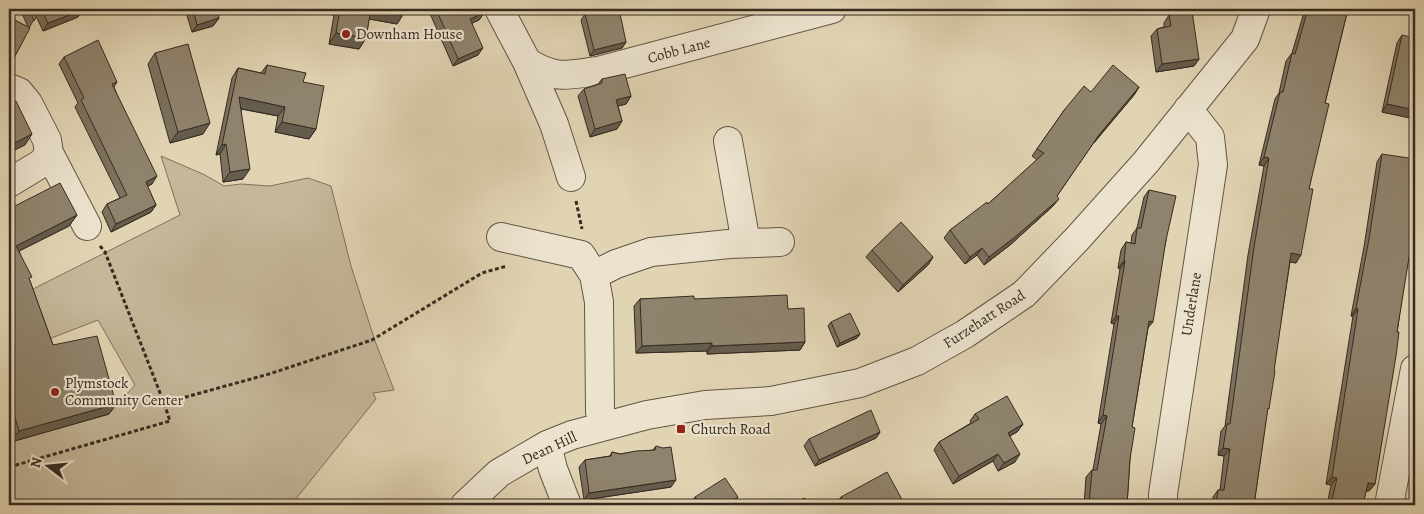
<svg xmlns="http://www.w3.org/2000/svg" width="1424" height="514" font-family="Alegreya,serif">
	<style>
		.green { fill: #c4b79a; stroke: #7d715e }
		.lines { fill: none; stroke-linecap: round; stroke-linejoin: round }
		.minor-casing { stroke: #615546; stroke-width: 30 }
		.path { stroke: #362b21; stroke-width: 3; stroke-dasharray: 4 2.5; stroke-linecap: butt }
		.minor { stroke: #ece3ce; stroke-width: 28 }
		.wall { fill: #7b715e; stroke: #362b21 }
		.shaded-wall { fill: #645c4c; stroke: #362b21 }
		.building { fill: #8f836d; stroke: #362b21 }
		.poi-dot { fill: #8f2418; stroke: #ece3ce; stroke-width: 2 }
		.labels { text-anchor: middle; stroke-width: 4.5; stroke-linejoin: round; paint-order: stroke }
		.poi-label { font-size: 15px; fill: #362b21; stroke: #ece3ce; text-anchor: start }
		.street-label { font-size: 15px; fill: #362b21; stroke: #ece3ce }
	</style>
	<rect width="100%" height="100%" fill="#e1d4b3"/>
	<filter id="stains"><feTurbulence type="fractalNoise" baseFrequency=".004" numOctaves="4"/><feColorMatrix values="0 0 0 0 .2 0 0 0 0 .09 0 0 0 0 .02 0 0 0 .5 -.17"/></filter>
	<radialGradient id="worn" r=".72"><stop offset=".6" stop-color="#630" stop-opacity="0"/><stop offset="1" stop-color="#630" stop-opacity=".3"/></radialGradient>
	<path class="green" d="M161,156l44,19 19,11 17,-2 29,2 38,-8 23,8 20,80 24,75 19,49 -21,3 3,6 -85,106h-282v-63l100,-28 26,-29 -37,-65 -49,19 -16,-50 147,-74z"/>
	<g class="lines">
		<g class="minor-casing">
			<path id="minor" d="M499,9l28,53 27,62 17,53
				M527,62c30,18 38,13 71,9l234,-62
				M9,88l10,4 9,11 19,37 2,13 -7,10 -33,20
				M728,141l18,102
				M49,153l38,73
				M501,237l80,18 13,20
				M605,425l-5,-13 -1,-110 -5,-27 22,-11 35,-12 78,-8 51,-2
				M547,445l6,24 14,36
				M465,505l34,-32 48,-28 25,-10 75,-20 58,-10 66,-4 89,-18 57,-22 48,-27 59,-40 53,-55 69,-77 99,-123 11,-30
				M1163,505v-11l50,-329 -3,-28 -22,-28
				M1389,505l26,-136"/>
		</g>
		<path class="path" d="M576,201l6,28
			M100,246l5,6 59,151
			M9,467l161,-46 -6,-18 105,-29 103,-34 110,-67 25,-7"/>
		<use href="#minor" class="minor"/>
	</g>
	<path class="wall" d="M20,9h78l-19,6 -1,2 -35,14 -7,-15 -7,12 -15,30 -5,8v-49l19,10z
		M185,9h31l3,9 -6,8 -21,6z
		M300,9h105l-1,4 -7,11 -28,-5 -3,19 -7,11 -30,-5 5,-29 -34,-5z
		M428,9h54l2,4 -5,7 -7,3 6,32 -25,11z
		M1305,9h43l-23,94 -16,86 -13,74 -6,-1 -23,150 -13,93h-42l1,-8 5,-7h2l4,-34 -6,-1 3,-24 4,-5 23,-171 16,-89 -5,-1 16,-66 4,-6 7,-32 6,-8z
		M585,14l41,28 -4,6 -32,8 -9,-36z
		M1169,15l30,44 -5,7 -38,6 -5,-36 6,-7 7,-2v-4z
		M1402,35l13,84 -33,-7 15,-69z
		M155,53l48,81 -33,9 -22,-79z
		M64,57l53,25 -3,5 38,97 -5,2 9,19 -5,7 -40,20 -9,-20 5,-8 13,-6 -45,-91 3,-4 -19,-39z
		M267,65l36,17 13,47 -7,10 -34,-7 3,-16 -37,-7 2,70 -20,3 -3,-28 -4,1 16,-77 6,-10 23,5z
		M602,79l29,17 -5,8 -8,2 4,15 -5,8 -27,8 -12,-41 6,-7 14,-5z
		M1139,87l-5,8 -40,47 -37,54 -4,10 -43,39 -26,20 -7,-10 -12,9 -21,-26 6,-8 38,-26 49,-44 -5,-4 33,-47 26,-17z
		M1382,154l20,144 -27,186 -6,7h-3l-3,14h-36l4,-20 -5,-1 27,-168h-2l13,-69 13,-85z
		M1149,190l17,50 -18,88 -16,99 -5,78h-43l2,-28 6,-7h1l8,-46 -3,-1 16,-99 -3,-1 9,-54 -2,-1 3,-18 5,-8 5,1 1,-8 5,-7 7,-31z
		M9,209l68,6 -8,11 -50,25 34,94 56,69 -98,28 -2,-9z
		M872,250l61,7 -5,8 -30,27 -32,-35z
		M640,299h54l94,10 17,33 -5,8 -93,4v-3l-71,2 -2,-47z
		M831,322l29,12 -3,4 -20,9 -9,-21z
		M975,414l48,10 -6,8 -7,4 5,26 -17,9 -5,-10 -40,23 -19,-34 5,-8 32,-19 -1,-2z
		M880,432l-4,6 -61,28 -11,-20 5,-7z
		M656,446l15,41 -87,13 -5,-33 6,-7 25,-4 2,-4 8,2 33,-4z
		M695,497l37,8h-42z
		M841,497l64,8h-70z"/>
	<path class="shaded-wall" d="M82,9h16l-19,6 -1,2 -35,14 5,-8z
		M300,9h38l-4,6 -34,-5z
		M371,9h7l26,4 -7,11 -33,-6z
		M484,13l-5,7 -14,6 5,-7z
		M219,18l-6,8 -21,6 5,-7z
		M336,33l30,5 -7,11 -30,-5z
		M626,42l-4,6 -32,8 4,-6z
		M483,48l-5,7 -25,11 5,-7z
		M1199,59l-5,7 -38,6 6,-8z
		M1139,87l-5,8 -40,48 5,-8z
		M631,96l-5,8 -15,4 5,-8z
		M239,97l46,10 -7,9 -46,-9z
		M1387,104l28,6v9l-33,-7z
		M622,121l-5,8 -27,8 5,-8z
		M282,122l34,7 -7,10 -34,-7z
		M210,123l-7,11 -33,9 8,-11z
		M32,134l-7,11 -16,8v-7z
		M226,144l-6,10 -4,1 6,-10z
		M1264,157l5,1 -5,8 -5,-1z
		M250,169l-7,10 -20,3 7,-10z
		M157,176l-5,8 -12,6 6,-8z
		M1059,199l-6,7 -43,39 -26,20 5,-8z
		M156,205l-5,7 -40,20 5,-8z
		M77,215l-8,11 -60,30 7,-10z
		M982,248l-5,7 -12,9 5,-7z
		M1291,253l10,2 -5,8 -10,-2z
		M933,257l-5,8 -30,27 5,-7z
		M1124,261h1l-5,8 -2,-1z
		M1356,308l2,1 -5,7h-2z
		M1116,316h3l-5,8 -3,-1z
		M1149,321l4,1 -6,7z
		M860,334l-3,4 -20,9 3,-4z
		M805,342l-5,8 -93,4 5,-8z
		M712,343l-5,8 -71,2 6,-7z
		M116,404l-7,10 -98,28 8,-11z
		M1103,415l4,1 -6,8 -3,-1z
		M1023,424l-6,8 -15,8 6,-7z
		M880,432l-4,6 -61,28 4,-6z
		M1223,448l7,1 -6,7 -6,-1z
		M998,454l-5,7 -40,23 6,-8z
		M1020,454l-5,8 -17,9 6,-8z
		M1332,477l5,1 -6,7 -5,-1z
		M676,480l-5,7 -87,13 5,-7z
		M1368,483l7,1 -6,7 -7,-1z
		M738,497l-7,8h-6z"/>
	<path class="building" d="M29,9h11l-6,12z
		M41,9h41l1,1 -35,13z
		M193,9h23l3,9 -22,7z
		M340,9h31l-5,29 -30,-5z
		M378,9h27l-1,4z
		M436,9h46l2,4 -14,6 13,29 -25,11z
		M607,9h12l7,33 -32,8 -9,-36z
		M1308,9h40l-23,94 4,1 -20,85h4l-12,66 -10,-2 -17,118h1l-6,38 -1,-1 -14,97h-38l2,-15h6l6,-41 -7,-1 4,-24h3l24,-177 15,-89 -5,-1 16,-65h3l9,-39 3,1z
		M1192,11l7,48 -37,5 -5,-35 14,-3 -2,-11z
		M9,17l21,11 -16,30 -5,-3z
		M1402,35l13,3v72l-28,-6z
		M98,40l19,42 -5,2 45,92 -11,6 10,23 -40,19 -9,-20 20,-9 -46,-95 3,-2 -20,-41z
		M188,44l22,79 -32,9 -23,-79z
		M267,65l39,8 -3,9 21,4 -8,43 -34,-7 3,-15 -46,-10 11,72 -20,3 -4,-28 -4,1 16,-77 27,6z
		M1113,65l26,22 -40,48 -42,61 2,3 -44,38 -26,20 -7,-9 -12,9 -20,-27 37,-28 1,2 56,-51 -7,-4 28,-40 19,-23 7,6z
		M625,74l6,22 -15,4 6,21 -27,8 -11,-40 18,-6v-4z
		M16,101l16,33 -23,12v-41z
		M1382,154l33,5v61l-18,112h2l-3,24 -21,128 -7,-1 -5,22h-32l6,-27 -5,-1 26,-168 -2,-1 13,-69z
		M60,183l17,32 -61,31 16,31 -3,1 24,67 44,-9 19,68 -97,27 -10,-34v-188z
		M1149,190l27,6 -10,44 -13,82 -4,-1 -17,106 3,1 -5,31 -3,46h-38l3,-35h5l10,-54 -4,-1 16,-99h-3l9,-55h-1l2,-19 9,2 2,-16h4z
		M901,222l32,35 -30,28 -31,-35z
		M787,295l1,14 16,-1 1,34 -93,4v-3l-70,3 -2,-47 54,-3v3z
		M850,313l10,21 -20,9 -9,-21z
		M1007,396l16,28 -15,9 12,21 -16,9 -6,-9 -39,22 -20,-34 40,-23 -4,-5z
		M871,410l9,22 -61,28 -10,-21z
		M656,446l7,2 8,-1 5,33 -87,13 -4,-33 26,-4 1,-4 8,2 16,-3 19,-1z
		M887,472l18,33h-60l-4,-8z
		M725,478l13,19 -13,8h-25l-5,-8z
		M805,498l3,7h-20z
		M493,501l5,4h-9z"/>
	<g class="poi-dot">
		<circle cx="346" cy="34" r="5"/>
		<circle cx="55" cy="392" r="5"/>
		<rect x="676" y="424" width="10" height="10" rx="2.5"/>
	</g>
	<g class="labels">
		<g class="poi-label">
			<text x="356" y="39">Downham House</text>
			<text x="65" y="388">Plymstock<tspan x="65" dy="17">Community Center</tspan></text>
			<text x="691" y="434">Church Road</text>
		</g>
		<g class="street-label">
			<text transform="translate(679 50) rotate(-15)" y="5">Cobb Lane</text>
			<text transform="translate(1191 304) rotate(-81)" y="5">Underlane</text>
			<text transform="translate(984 319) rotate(-33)" y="5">Furzehatt Road</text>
			<text transform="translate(549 448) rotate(-25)" y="5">Dean Hill</text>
		</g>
	</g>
	<rect width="1424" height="514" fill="none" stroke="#e1d4b3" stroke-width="30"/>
	<rect x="10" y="10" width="1404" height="494" fill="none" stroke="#362b21" stroke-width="2.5"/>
	<rect x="15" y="15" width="1394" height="484" fill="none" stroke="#362b21"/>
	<g transform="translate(48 466) rotate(286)" stroke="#ece3ce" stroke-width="4" paint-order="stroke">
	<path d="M0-4L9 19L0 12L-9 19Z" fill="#362b21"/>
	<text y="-8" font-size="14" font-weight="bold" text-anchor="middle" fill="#362b21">N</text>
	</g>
	<rect width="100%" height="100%" filter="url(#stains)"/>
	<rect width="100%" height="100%" fill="url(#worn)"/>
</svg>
